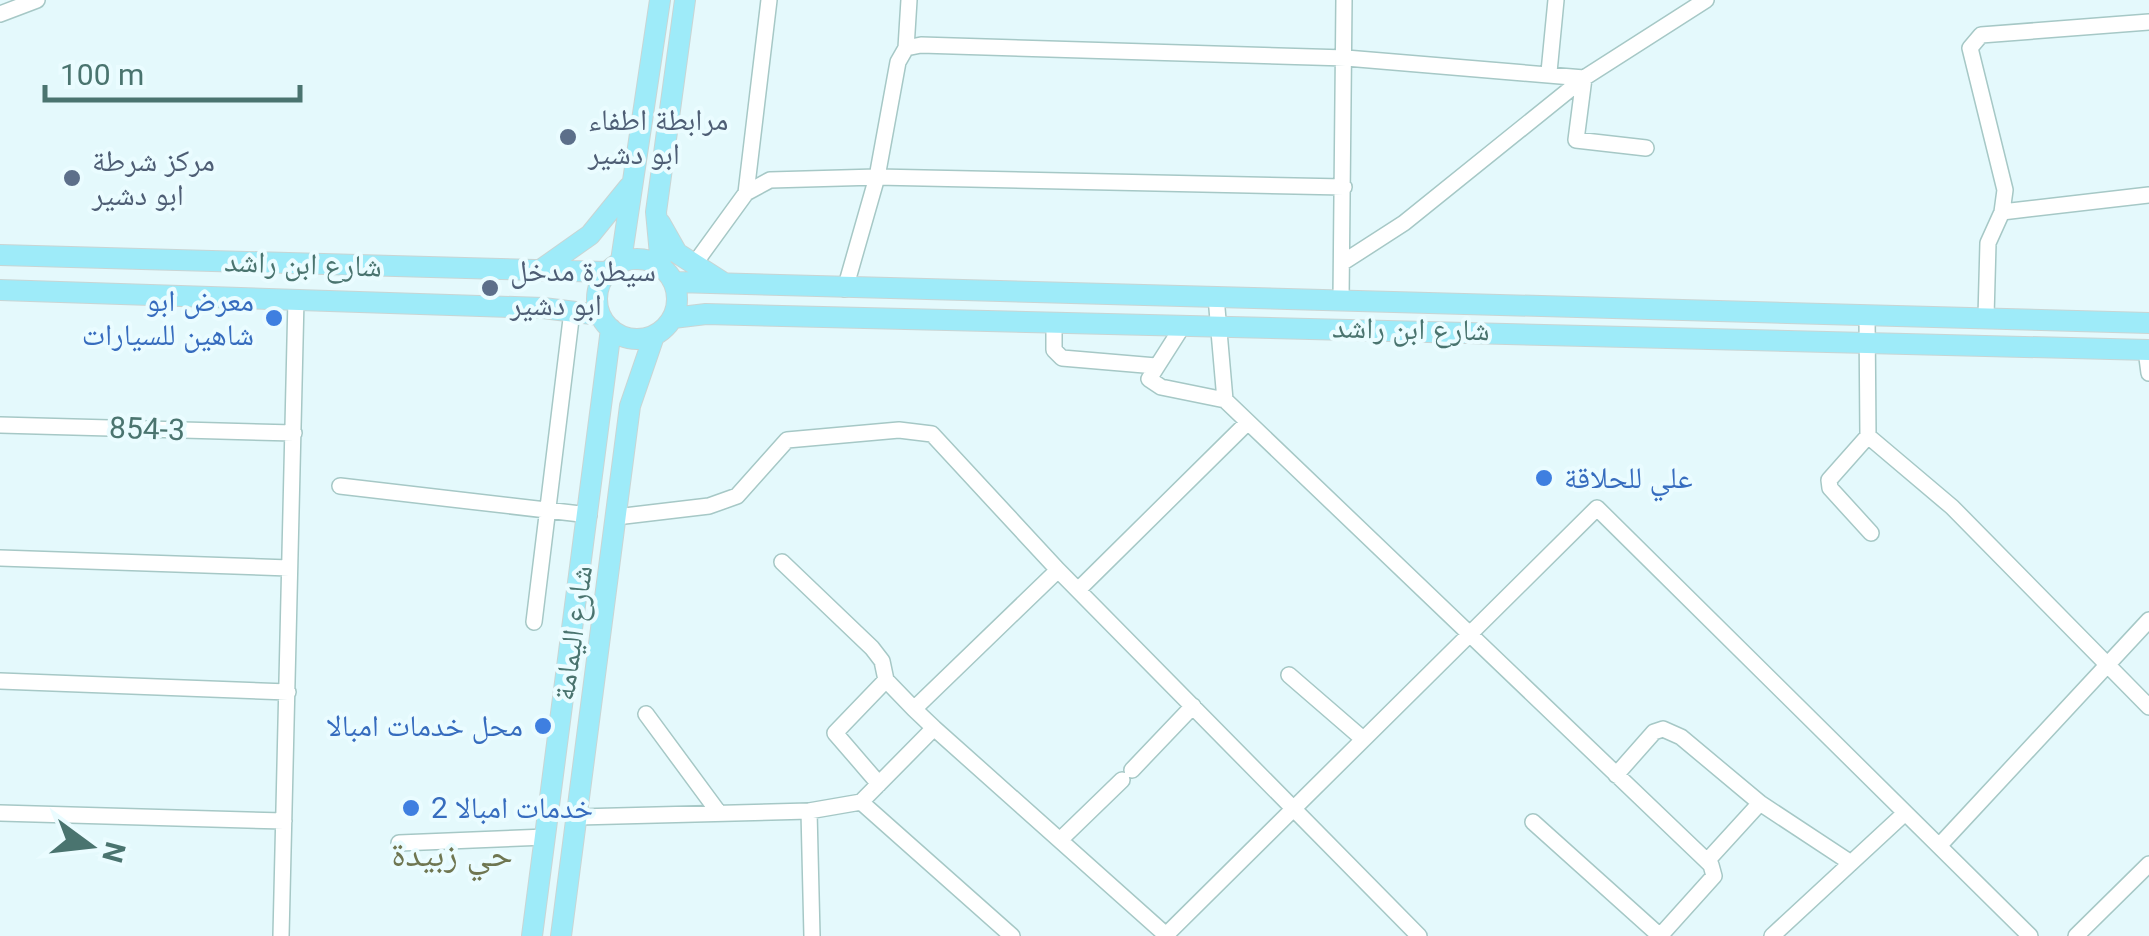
<svg xmlns="http://www.w3.org/2000/svg" width="2149" height="936" font-family="Roboto,'Noto Naskh Arabic',sans-serif">
	<style>
		.lines { fill: none; stroke-linecap: round; stroke-linejoin: round }
		.minor-casing { stroke: #a6c8c6; stroke-width: 18 }
		.major-casing { stroke: #c9d5d4; stroke-width: 22 }
		.minor { stroke: #fff; stroke-width: 15 }
		.major { stroke: #9eebf9; stroke-width: 20 }
		.service-dot { fill: #5c6f8a; stroke: #eafcff; stroke-width: 4 }
		.shop-dot { fill: #3f7fe0; stroke: #eafcff; stroke-width: 4 }
		.labels { text-anchor: middle; stroke-width: 8; stroke-linejoin: round; paint-order: stroke }
		.service-label { font-size: 30px; fill: #4e5e75; stroke: #eafcff; text-anchor: start }
		.street-label { font-size: 30px; fill: #4a746f; stroke: #eafcff }
		.shop-label { font-size: 30px; fill: #366cbe; stroke: #eafcff; text-anchor: end }
		.quarter-label { font-size: 35px; fill: #6f7651; stroke: #eafcff }
	</style>
	<rect width="100%" height="100%" fill="#e4f9fc"/>
	<g class="lines">
		<g class="minor-casing">
			<path id="minor" d="M0,14l37,-14
				M906,48l3,-48
				M1549,72l7,-72
				M746,193l23,-193
				M2002,212l147,-17
				M1342,263l62,-40 180,-145 122,-78
				M693,266l53,-73 24,-13 107,-3 467,10
				M845,289l32,-112 21,-115 8,-14 15,-3 425,13 238,20 -8,62 70,8
				M1216,297l9,103 486,465 3,11 -54,60
				M1341,299l3,-299
				M1867,316l1,120 84,71 197,200
				M1986,317l2,-74 14,-31 3,-22 -35,-142 11,-13 168,-13
				M1054,321v29l8,8 94,8
				M1184,324l-35,55 12,8 64,13
				M2146,350l3,23
				M0,425l294,8
				M1868,436l-39,44 1,8 41,45
				M340,486l249,29
				M616,517l93,-11 28,-10 50,-56 112,-10 33,4 126,136 361,366
				M0,558l289,10
				M782,562l90,86 10,13 4,19 28,29
				M1078,590l170,-168
				M534,622l38,-311
				M1289,675l74,64
				M0,681l288,11
				M646,714l73,99
				M934,728l232,207
				M1132,770l61,-64
				M1616,775l38,-43 9,-3 18,8 79,66 91,60
				M879,784l-44,-51 51,-53
				M861,802l151,134
				M809,811l3,125
				M0,813l284,8
				M578,817l231,-6 52,-9 73,-74 -20,-19 144,-139
				M1533,822l127,114
				M1060,840l62,-60
				M399,843l147,-6
				M1939,846l210,-226
				M1707,861l53,-58
				M281,936l15,-637
				M1165,936l432,-428 433,428
				M1772,936l133,-123
				M2076,936l73,-72"/>
		</g>
		<g class="major-casing">
			<path id="major" d="M660,223l17,30 47,30
				M0,255l607,17
				M597 299a40 40 0 1 1 80 0a40 40 0 1 1-80 0Z
				M621,261l39,-261
				M661,265l-5,-53 29,-212
				M539,271l51,-36 39,-48
				M675,282l1474,41
				M0,290l543,18 57,7
				M673,318l33,-4 1443,36
				M532,936l79,-607
				M561,936l69,-530 24,-70"/>
		</g>
		<use href="#minor" class="minor"/>
		<use href="#major" class="major"/>
	</g>
	<g class="service-dot">
		<circle cx="568" cy="137" r="10"/>
		<circle cx="72" cy="178" r="10"/>
		<circle cx="490" cy="288" r="10"/>
	</g>
	<g class="shop-dot">
		<circle cx="274" cy="318" r="10"/>
		<circle cx="1544" cy="478" r="10"/>
		<circle cx="543" cy="726" r="10"/>
		<circle cx="411" cy="808" r="10"/>
	</g>
	<g class="labels">
		<g class="service-label">
			<text x="588" y="130">مرابطة اطفاء<tspan x="588" dy="34">ابو دشير</tspan></text>
			<text x="92" y="171">مركز شرطة<tspan x="92" dy="34">ابو دشير</tspan></text>
			<text x="510" y="281">سيطرة مدخل<tspan x="510" dy="34">ابو دشير</tspan></text>
		</g>
		<g class="street-label">
			<text transform="translate(303 264) rotate(2)" y="10">شارع ابن راشد</text>
			<text transform="translate(1411 329) rotate(1)" y="10">شارع ابن راشد</text>
			<text transform="translate(147 429) rotate(2)" y="10">854-3</text>
			<text transform="translate(573 633) rotate(-82)" y="10">شارع اليمامة</text>
		</g>
		<g class="shop-label">
			<text x="254" y="311">معرض ابو<tspan x="254" dy="34">شاهين للسيارات</tspan></text>
			<text x="1564" y="488" text-anchor="start">علي للحلاقة</text>
			<text x="523" y="736">محل خدمات امبالا</text>
			<text x="431" y="818" text-anchor="start">خدمات امبالا 2</text>
		</g>
		<g class="quarter-label">
			<text x="452" y="866">حي زبيدة</text>
		</g>
	</g>
	<g transform="translate(90 846) rotate(105)" stroke="#eafcff" stroke-width="8" paint-order="stroke">
	<path d="M0-8L18 38L0 25L-18 38Z" fill="#4a746f"/>
	<text y="-15" font-size="28" font-weight="bold" text-anchor="middle" fill="#4a746f">N</text>
	</g>
	<path d="M45 85v15h255v-15" fill="none" stroke="#4a746f" stroke-width="5"/>
	<text x="60" y="85" font-size="30" fill="#4a746f" stroke="#eafcff" stroke-width="8" paint-order="stroke">100 m</text>
</svg>
